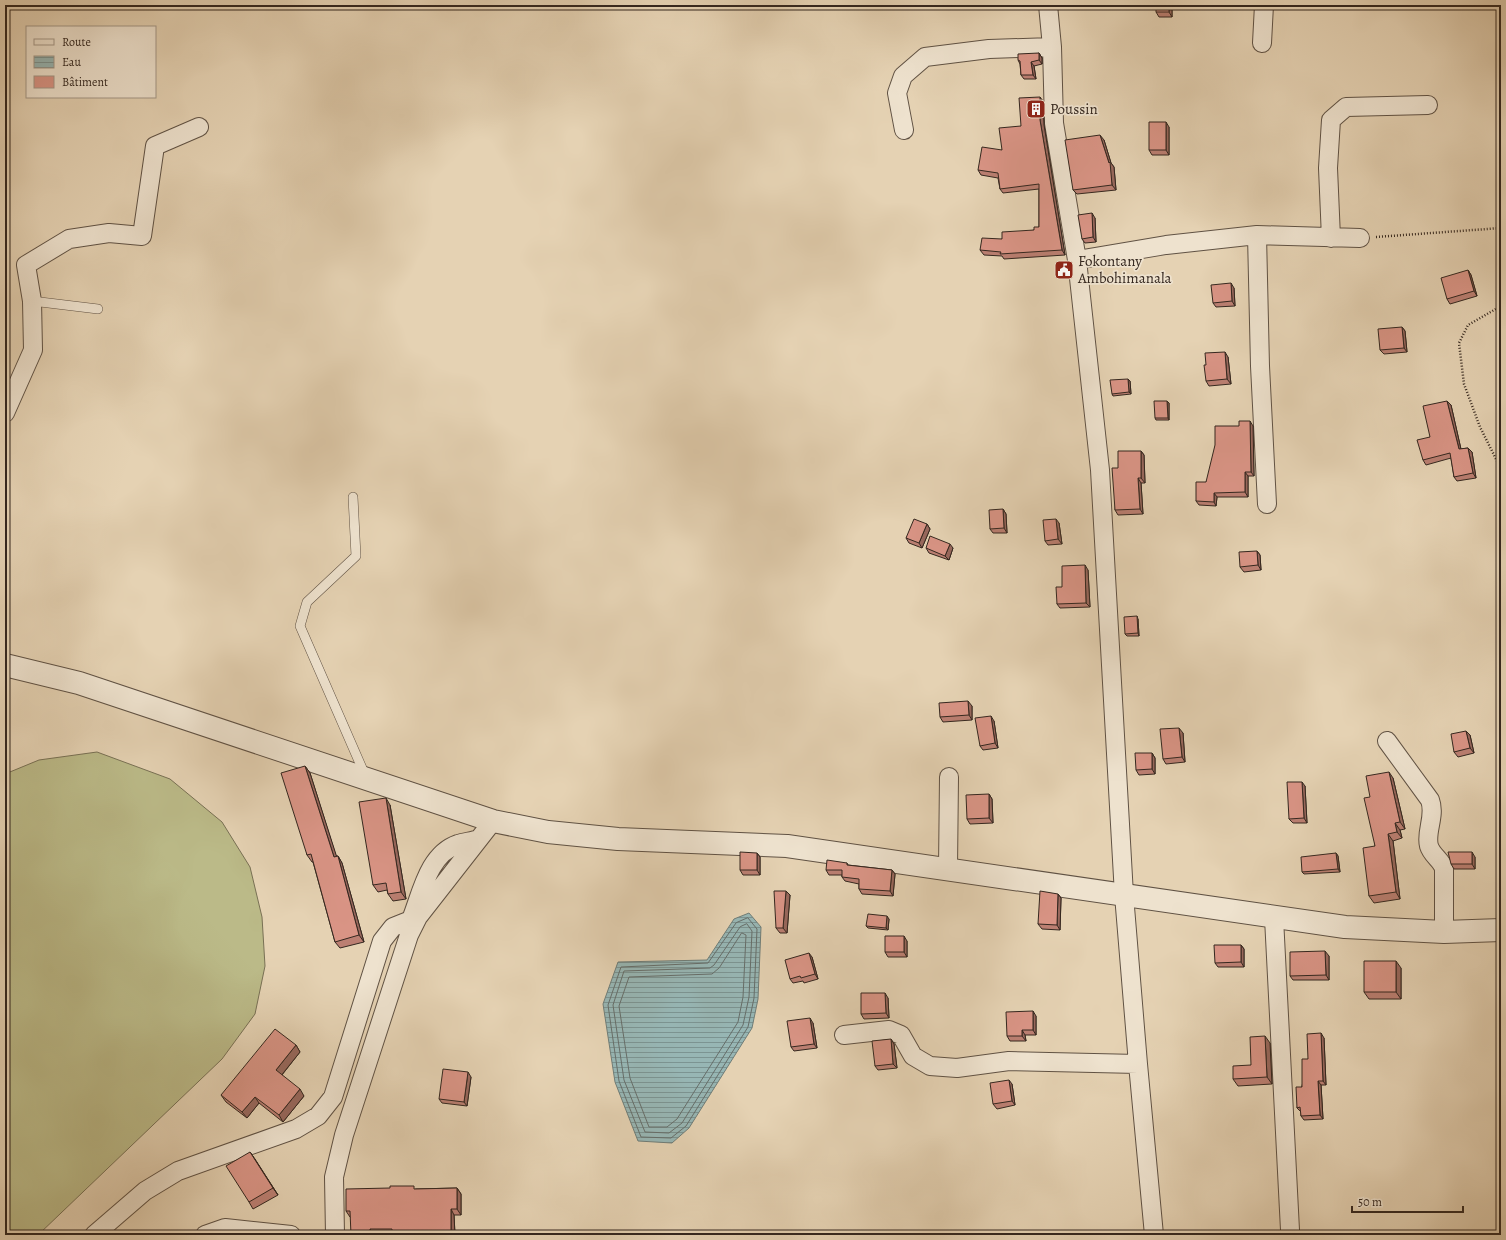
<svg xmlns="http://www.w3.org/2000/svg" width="1506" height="1240" font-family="Alegreya,serif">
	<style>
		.garden { fill: #bbba88; stroke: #787054 }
		.water { fill: url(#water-rules); stroke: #6f7d78 }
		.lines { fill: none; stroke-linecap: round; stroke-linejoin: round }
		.shore { stroke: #666e6a; stroke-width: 1 }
		.service-casing { stroke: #605244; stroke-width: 10 }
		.minor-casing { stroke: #605244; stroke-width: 20 }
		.tertiary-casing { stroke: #605244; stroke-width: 24 }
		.path { stroke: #34271f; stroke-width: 2.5; stroke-dasharray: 1 2; stroke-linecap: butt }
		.service { stroke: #eee2ce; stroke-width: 9 }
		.minor { stroke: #eee2ce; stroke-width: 18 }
		.tertiary { stroke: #eee2ce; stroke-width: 22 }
		.wall { fill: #bb7f72; stroke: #34271f }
		.shaded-wall { fill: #98685d; stroke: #34271f }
		.building { fill: #d99485; stroke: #34271f }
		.labels { text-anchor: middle; stroke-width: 3.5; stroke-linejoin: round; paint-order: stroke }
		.poi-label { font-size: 15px; fill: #34271f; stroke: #eee2ce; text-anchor: start }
	</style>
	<defs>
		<pattern id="water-rules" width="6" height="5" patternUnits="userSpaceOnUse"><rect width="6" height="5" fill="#97b6b4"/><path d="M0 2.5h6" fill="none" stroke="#7c9492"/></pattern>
	</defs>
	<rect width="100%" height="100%" fill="#e5d2b3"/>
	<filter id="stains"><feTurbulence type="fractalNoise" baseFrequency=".005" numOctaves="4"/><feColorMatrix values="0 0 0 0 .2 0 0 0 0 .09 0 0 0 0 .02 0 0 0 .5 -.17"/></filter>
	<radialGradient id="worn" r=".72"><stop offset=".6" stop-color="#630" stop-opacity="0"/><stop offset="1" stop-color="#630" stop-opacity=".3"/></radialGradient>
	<path class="garden" d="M97,752l73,27 52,43 28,45 12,50 3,49 -10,48 -33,45 -184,176h-33v-461l34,-14z"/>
	<path class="water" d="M749,913l12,14 -3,72 -6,29 -63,100 -17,15 -34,-2 -23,-59 -12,-78 15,-42 89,-2 27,-41z"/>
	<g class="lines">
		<path class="shore" d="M748,918l9,11 -3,69 -6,29 -62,99 -15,12 -30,-1 -22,-56 -11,-76 13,-38 87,-4 28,-40z
			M747,924l5,7 -3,66 -6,28 -61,98 -13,10 -24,-1 -21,-52 -11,-75 11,-34 86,-3 4,-3 26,-38z
			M742,933l4,2 -3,62 -5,25 -61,97 -10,8h-18l-19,-49 -11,-72 10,-29 83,-3 7,-6z"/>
		<g class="service-casing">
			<path id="service" d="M32,301l66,8
				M353,497l3,59 -49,46 -7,24 65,149"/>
		</g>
		<g class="minor-casing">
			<path id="minor" d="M1048,5l4,42 2,76 23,137 23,210 24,425 14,169 16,171
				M1262,43l2,-38
				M904,130l-7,-37 6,-17 22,-19 64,-8 63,-2
				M1257,235l3,131 7,138
				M1331,238l-3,-70 3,-48 15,-13 82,-2
				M1077,260l89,-15 91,-10 103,3
				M5,413l28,-63 -1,-49 -6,-36 43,-26 40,-6 33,3 13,-90 44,-19
				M1387,741l43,59c6,16 -5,32 -1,46 3,10 13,14 15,23v63
				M948,868l1,-91
				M412,917c10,-26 17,-63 46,-73 7,-2 15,-3 21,-5
				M1274,918l16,312
				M844,1035l45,-5 12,5 12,21 17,10 27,2 52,-7 129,3
				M94,1235l51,-44 33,-20 118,-42 22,-13 15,-19 49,-156 11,-14 25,-10
				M205,1235l20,-7 66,7
				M335,1235l-1,-58 10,-42 65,-200 9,-18 75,-96"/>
		</g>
		<g class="tertiary-casing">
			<path id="tertiary" d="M5,665l74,18 414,138 55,11 70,7 169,7 558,81 99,5 57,-2"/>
		</g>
		<path class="path" d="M1376,237l125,-9
			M1501,306l-33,19 -9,18 5,41 16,43 21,42"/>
		<use href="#service" class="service"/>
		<use href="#minor" class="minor"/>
		<use href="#tertiary" class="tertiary"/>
	</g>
	<path class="wall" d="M1172,5v12h-13l-3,-5z
		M1039,53l3,5v6l-8,2 2,13h-12l-3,-4 -1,-11 -2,-4z
		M1043,101l1,24 21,130 -61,4 -2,-3 -18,-1 -4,-5 22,-11 32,-9 5,-3v-38l-36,4 -3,-4 -2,-11 -17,-3 -3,-5 24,-20 19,-24z
		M1169,127v28h-17l-3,-5z
		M1104,140l7,23 3,4 2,23 -39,4 -4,-4z
		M1095,218l1,24 -11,1 -3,-4z
		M1468,270l3,5 6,21 -27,8 -3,-5z
		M1234,288l1,18 -19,1 -3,-4z
		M1402,327l3,4 2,21 -23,2 -4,-4z
		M1228,357l3,27 -22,2 -3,-5z
		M1130,381l1,13 -18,2 -1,-2z
		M1169,403v17h-13l-1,-2z
		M1451,405l10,44 7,-1 4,4 4,26 -19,3 -3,-4 -3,-19 -25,7 -3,-5 7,-23z
		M1253,426l1,50h-6v21h-31l-1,9 -17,-1 -3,-4 10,-19z
		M1141,451l3,4 1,28h-4l2,31 -25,1 -3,-5 3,-42z
		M1003,509l3,5 1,19h-14l-3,-4z
		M1059,523l3,21 -14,1 -3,-4z
		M927,524l3,5 -8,19 -13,-5 -3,-5z
		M926,548h27l-4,12 -20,-7z
		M1257,551l3,4 1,15 -17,2 -4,-5z
		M1088,570l2,37 -30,1 -3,-4 5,-17z
		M1138,619l1,17h-12l-2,-2z
		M972,706v14l-29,2 -3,-5z
		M994,721l4,27 -15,2 -3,-4z
		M1466,731l4,4 4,18 -16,4 -4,-5z
		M1183,733l2,29 -19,2 -3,-5z
		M1152,753l3,5v16l-16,1 -3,-5z
		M305,766l5,7 26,83h2l4,7 22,79 -24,6 -5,-6 -22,-80h-1l-5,-7z
		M1393,778l12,51 -5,1 2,8 -9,3 7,58 -26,4 -5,-7 6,-50 -5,-49z
		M1305,786l2,37h-14l-4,-4z
		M989,794l3,5 1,24 -23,1 -3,-5z
		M390,805l16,94 -13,2 -5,-7 -1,-4 -9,2 -5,-7z
		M757,853l3,4v18h-17l-3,-5z
		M1336,853l2,3 2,16 -36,2 -2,-2z
		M1475,857v12h-21l-3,-5z
		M847,863l1,2 44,5 3,4 -2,22 -31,-2 -3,-5v-5l-14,-3 -3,-4v-2h-13l-3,-5z
		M1058,894l3,4 -1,32 -18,-1 -4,-5z
		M790,895l-3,38h-7l-4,-5z
		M889,919l-1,11 -20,-2 -2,-2z
		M907,941v16h-19l-3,-5z
		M1241,945l3,4v18h-26l-3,-4z
		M1329,956v24h-36l-3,-4z
		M812,957l6,22 -14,4 -1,-2 -10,2 -3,-4z
		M1401,968v31h-32l-5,-7z
		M888,998l1,20 -25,1 -3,-5z
		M1036,1016v19h-11l1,6h-16l-3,-5z
		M813,1023l4,25 -23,3 -3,-4z
		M1324,1038l2,47h-5l2,34 -19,1 -3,-4v-4l-4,-4 11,-49z
		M891,1039l3,5 3,24 -19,2 -3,-4z
		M1270,1043l2,41 -34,2 -5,-7 18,-14z
		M296,1045l4,7 -18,23 22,21 -21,26 -24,-19 -12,15 -21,-16 -5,-7z
		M471,1077l-4,29 -25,-3 -3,-4z
		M1012,1084l3,21 -18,4 -4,-5z
		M250,1152l28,43 -25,14 -4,-7z
		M457,1188l4,6v21h-7l1,20h-63v-1h-18v1l-24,-18 -4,-6 70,-22z"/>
	<path class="shaded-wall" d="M1169,5h3v12l-3,-5z
		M1039,53l3,5v6l-3,-4z
		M1031,62l3,4 2,13 -3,-4z
		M1040,97l3,4 1,24 21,130 -3,-5 -22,-130z
		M1166,122l3,5v28l-3,-5z
		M1100,135l4,5 7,23 3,4 2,23 -4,-5 -3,-22z
		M1092,213l3,5 1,24 -3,-5z
		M1468,270l3,5 6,21 -3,-5z
		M1231,283l3,5 1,18 -3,-5z
		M1402,327l3,4 2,21 -3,-4z
		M1225,352l3,5 3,27 -4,-5z
		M1128,379l2,2 1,13 -2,-2z
		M1167,401l2,2v17l-1,-2z
		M1447,401l4,4 11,49 -3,-5z
		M1250,421l3,5 1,50 -3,-4z
		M1468,448l4,4 4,26 -3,-5z
		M1141,451l3,4 1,28 -4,-5z
		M1245,472l3,4v21l-3,-5z
		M1138,478l3,5 2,31 -3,-5z
		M1214,493l3,4 -1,9 -2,-4z
		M1003,509l3,5 1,19 -3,-5z
		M1056,519l3,4 3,21 -4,-5z
		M927,524l3,5 -8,19 -3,-5z
		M950,544l3,4 -4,12 -4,-4z
		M1257,551l3,4 1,15 -3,-5z
		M1085,565l3,5 2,37 -4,-4z
		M1137,616l1,3 1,17 -1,-3z
		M968,701l4,5v14l-3,-5z
		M991,716l3,5 4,27 -3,-5z
		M1179,728l4,5 2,29 -3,-5z
		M1466,731l4,4 4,18 -4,-5z
		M1152,753l3,5v16l-3,-5z
		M305,766l5,7 29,91 -5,-7z
		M1389,772l4,6 12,51 -5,-7z
		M1302,782l3,4 2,37 -3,-5z
		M989,794l3,5 1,24 -4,-5z
		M386,798l4,7 16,94 -5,-7z
		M1395,823l5,7 2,8 -5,-6z
		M1388,834l5,7 7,58 -4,-7z
		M1472,852l3,5v12l-3,-5z
		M757,853l3,4v18l-3,-5z
		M1336,853l2,3 2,16 -2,-3z
		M338,856l4,7 22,79 -5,-7z
		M892,870l3,4 -2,22 -3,-5z
		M786,891l4,4 -3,38 -4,-5z
		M1058,894l3,4 -1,32 -3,-5z
		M887,916l2,3 -1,11 -2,-2z
		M904,936l3,5v16l-3,-5z
		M1241,945l3,4v18l-3,-5z
		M1325,951l4,5v24l-3,-5z
		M809,953l3,4 6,22 -3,-5z
		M1396,961l5,7v31l-5,-7z
		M885,993l3,5 1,20 -3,-5z
		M1033,1011l3,5v19l-3,-5z
		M810,1018l3,5 4,25 -3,-4z
		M1022,1030l3,5 1,6 -4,-5z
		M1321,1033l3,5 2,47 -3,-4z
		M1265,1036l5,7 2,41 -5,-7z
		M891,1039l3,5 3,24 -4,-4z
		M296,1045l4,7 -20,25 -4,-7z
		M468,1072l3,5 -4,29 -3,-4z
		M1009,1080l3,4 3,21 -3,-4z
		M1318,1081l3,4 2,34 -3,-4z
		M300,1089l4,7 -21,26 -4,-7z
		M255,1097l4,6 -12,15 -5,-6z
		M250,1152l5,7 23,36 -5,-7z
		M457,1188l4,6v21l-4,-6z
		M451,1209l3,6 1,20h-2l-2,-3z
		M370,1229l4,5v1h-4z"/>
	<path class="building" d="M1156,5h13v7h-13z
		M1039,53v7l-8,2 2,13h-12l-1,-14 -2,-1v-6z
		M1040,97v23l22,130 -62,4 1,-2 -21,-2 2,-12 20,1v-7l32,-2v-3h5v-43l-39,5 -2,-16 -20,-3 4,-23 20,3 -3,-22 22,-2 -2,-28z
		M1149,122h17v28h-17z
		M1100,135l9,28 1,-1 2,23 -39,5 -8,-50z
		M1092,213l1,24 -11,2 -4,-24z
		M1468,270l6,21 -27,8 -6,-21z
		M1231,283l1,18 -19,2 -2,-18z
		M1402,327l2,21 -24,2 -2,-21z
		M1225,352l2,27 -21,2 -2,-16h2l-1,-12z
		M1128,379l1,13 -17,2 -2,-14z
		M1154,401h13l1,17h-13z
		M1447,401l12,48 9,-1 5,25 -19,4 -4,-24 -27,7 -6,-20 13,-3 -7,-31z
		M1239,421h11l1,51h-6v20l-31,1v9l-18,-1v-19h10l9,-37v-19h24z
		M1118,451h23v27h-3l2,31 -25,1 -3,-42h6z
		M1003,509l1,19 -14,1 -1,-19z
		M914,519l13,5 -8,19 -13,-5z
		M1056,519l2,20 -13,2 -2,-21z
		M930,536l20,8 -5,12 -19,-8z
		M1257,551l1,14 -18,2 -1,-15z
		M1085,565l1,38 -29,1 -1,-17h6v-21z
		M1137,616l1,17 -13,1 -1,-17z
		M968,701l1,14 -29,2 -1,-14z
		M991,716l4,27 -15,3 -5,-28z
		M1179,728l3,29 -19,2 -3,-30z
		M1466,731l4,17 -16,4 -3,-18z
		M1135,753h17v16l-16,1z
		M305,766l29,91 4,-1 21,79 -24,7 -24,-88 -4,1 -26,-82z
		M1389,772l11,50 -5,1 2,9 -9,2 8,58 -27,4 -6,-48 12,-2 -11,-48 6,-1 -4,-21z
		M1287,782h15l2,36 -15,1z
		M989,794v24l-22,1 -1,-24z
		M386,798l15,94 -13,2 -2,-11 -13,2 -14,-83z
		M740,852l17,1v17h-17z
		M1448,852h24v12h-21z
		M1336,853l2,16 -36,3 -1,-15z
		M827,860l20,3v2l45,5 -2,21 -31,-2v-10l-17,-2v-7h-16z
		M774,891h12l-3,37h-7z
		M1040,891l18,3 -1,31 -19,-1z
		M868,914l19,2 -1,12 -20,-2z
		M885,936h19v16h-19z
		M1214,945h27v17l-26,1z
		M1325,951l1,24 -36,1v-24z
		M809,953l6,21 -14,4 -1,-2 -10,3 -5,-19z
		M1364,961h32v31h-32z
		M861,993h24l1,20 -25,1z
		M1033,1011v19h-11v6h-15l-1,-24z
		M810,1018l4,26 -23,3 -4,-26z
		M275,1029l21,16 -20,25 24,19 -21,26 -24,-18 -13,15 -21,-17z
		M1321,1033l2,48h-5l2,34 -19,1 -1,-9 -3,1 -1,-21h6v-28h6l-1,-25z
		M1265,1036l2,41 -34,2v-13l18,-1 -1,-28z
		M891,1039l2,25 -18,2 -3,-25z
		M443,1069l25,3 -4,30 -25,-3z
		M1009,1080l3,21 -19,3 -3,-21z
		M250,1152l23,36 -24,14 -23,-36z
		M390,1186h24v3l43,-1v21h-6v23l-33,1v2h-26v-6h-22v6h-19l-1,-24h-4v-22l44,-1z"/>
	<defs>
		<g id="building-square" transform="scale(1)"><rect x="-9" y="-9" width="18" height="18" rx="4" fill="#8f2418" stroke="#eee2ce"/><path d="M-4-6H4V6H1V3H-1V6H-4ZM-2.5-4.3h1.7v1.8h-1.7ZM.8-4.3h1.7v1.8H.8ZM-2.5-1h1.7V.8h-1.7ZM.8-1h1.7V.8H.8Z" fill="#fff"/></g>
		<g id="civic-square" transform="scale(1)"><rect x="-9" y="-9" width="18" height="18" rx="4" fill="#8f2418" stroke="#eee2ce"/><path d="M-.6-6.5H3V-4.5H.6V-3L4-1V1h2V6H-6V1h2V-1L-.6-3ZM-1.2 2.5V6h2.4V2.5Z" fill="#fff"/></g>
	</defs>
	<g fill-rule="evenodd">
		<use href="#building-square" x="1036" y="109"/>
		<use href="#civic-square" x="1064" y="270"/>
	</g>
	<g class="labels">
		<g class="poi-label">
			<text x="1050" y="114">Poussin</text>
			<text x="1078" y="266">Fokontany<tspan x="1078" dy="17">Ambohimanala</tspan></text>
		</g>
	</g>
	<rect width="1506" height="1240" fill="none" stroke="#e5d2b3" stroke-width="20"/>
	<rect x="6" y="6" width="1494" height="1228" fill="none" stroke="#34271f" stroke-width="2"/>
	<rect x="10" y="10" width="1486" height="1220" fill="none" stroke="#34271f"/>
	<rect x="26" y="26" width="130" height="72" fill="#eee2ce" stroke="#a49788"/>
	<rect x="34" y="39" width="20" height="6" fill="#eee2ce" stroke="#a49788"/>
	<text x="62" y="46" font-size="12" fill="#34271f">Route</text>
	<rect x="34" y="56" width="20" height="12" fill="url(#water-rules)" stroke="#a49788"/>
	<text x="62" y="66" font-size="12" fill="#34271f">Eau</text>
	<rect x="34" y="76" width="20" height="12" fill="#d99485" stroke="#a49788"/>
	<text x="62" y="86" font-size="12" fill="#34271f">Bâtiment</text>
	<path d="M1352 1206v6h111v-6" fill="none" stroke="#34271f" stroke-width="2"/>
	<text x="1358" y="1206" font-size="12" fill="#34271f" stroke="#eee2ce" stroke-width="3" paint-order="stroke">50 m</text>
	<rect width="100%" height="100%" filter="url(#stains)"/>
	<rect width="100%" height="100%" fill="url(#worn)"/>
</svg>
